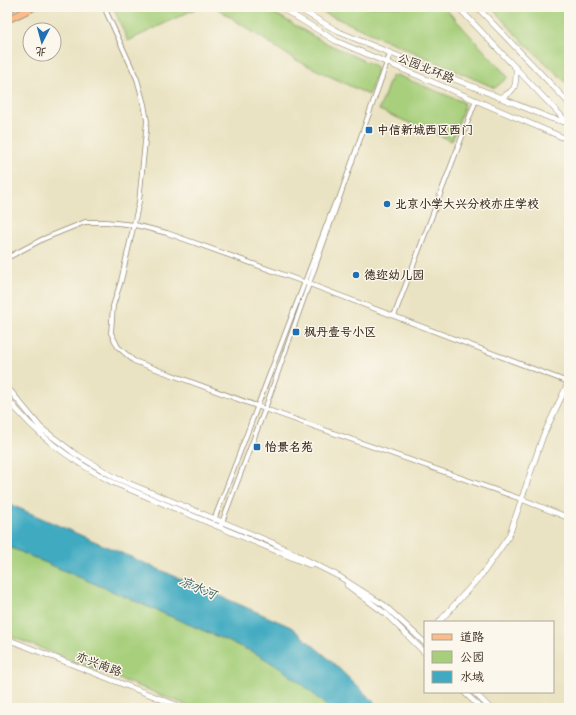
<svg xmlns="http://www.w3.org/2000/svg" width="576" height="715" font-family="Mali,'LXGW WenKai TC',sans-serif">
	<style>
		.green { fill: #a7cf7b; stroke: #717c4c }
		.water { fill: #41aac1; stroke: #3e6a70 }
		.lines { fill: none; stroke-linecap: round; stroke-linejoin: round }
		.minor-casing { stroke: #928670; stroke-width: 5.5 }
		.tertiary-casing { stroke: #928670; stroke-width: 6 }
		.primary-casing { stroke: #928670; stroke-width: 8 }
		.minor { stroke: #fff; stroke-width: 4 }
		.tertiary { stroke: #fff; stroke-width: 5 }
		.primary { stroke: #fabc8b; stroke-width: 6 }
		.poi-dot { fill: #1f6fb2; stroke: #fbf7ec; stroke-width: 1.5 }
		.labels { text-anchor: middle; stroke-width: 3; stroke-linejoin: round; paint-order: stroke }
		.street-label { font-size: 12px; fill: #3b2a1e; stroke: #fbf7ec }
		.poi-label { font-size: 12px; font-weight: bold; fill: #3b2a1e; stroke: #fbf7ec; text-anchor: start }
		.water-label { font-size: 13px; font-style: italic; fill: #3d5d5f; stroke: #fbf7ec }
	</style>
	<rect width="100%" height="100%" fill="#fbf7ec"/>
	<filter id="ink" filterUnits="userSpaceOnUse"><feTurbulence type="fractalNoise" baseFrequency=".025" numOctaves="2"/><feDisplacementMap in="SourceGraphic" scale="8" xChannelSelector="R" yChannelSelector="G"/><feConvolveMatrix kernelMatrix="1 2 1 2 8 2 1 2 1" color-interpolation-filters="sRGB"/></filter>
	<filter id="wash" filterUnits="userSpaceOnUse"><feTurbulence type="fractalNoise" baseFrequency=".012" numOctaves="4" result="noise"/><feDisplacementMap in="SourceGraphic" scale="16" xChannelSelector="R" yChannelSelector="G"/><feGaussianBlur stdDeviation="0.9" result="paint"/><feColorMatrix in="noise" values="0 0 0 0 0 0 0 0 0 0 0 0 0 0 0 0 0 1.4 0 .05"/><feComposite in="paint" operator="in"/></filter>
	<g filter="url(#wash)">
		<rect width="100%" height="100%" fill="#eae3c3"/>
		<path class="green" d="M113,7h86l-71,34z
			M215,7h49l56,33 55,26 2,5 -8,24 -75,-36z
			M311,7h133l64,70 -13,11z
			M491,7h78v78l-50,-47z
			M397,75l66,27 1,5 -12,34 -73,-31 12,-33z
			M7,546l246,106c28,15 52,33 75,56h-134l-187,-73z"/>
		<path class="water" d="M7,503l284,124 38,32 51,49h-52c-23,-23 -47,-41 -75,-56l-246,-106z"/>
	</g>
	<g filter="url(#ink)">
		<g class="lines">
			<g class="minor-casing">
				<path id="minor" d="M104,7l33,72 7,25 3,17 -8,81 -18,79 -8,25 -2,27 7,14 16,14 131,48 256,90
					M7,258l36,-19 42,-17h21l29,3 32,8 137,49 264,100
					M394,316l82,-216
					M214,520l121,-317 4,-4
					M221,525l44,-116 125,-355"/>
			</g>
			<g class="tertiary-casing">
				<path id="tertiary" d="M280,7l56,34 233,99
					M296,7l43,25 211,86 19,5
					M458,7l108,114
					M477,7l92,96
					M500,98c17,-8 16,-12 16,-30
					M7,387l34,41 33,25 42,25 157,65 67,34 44,28 41,38
					M7,398c31,39 62,61 105,84l198,83
					M521,499l48,19
					M347,585l39,29 39,39
					M439,622l44,-49 26,-37 34,-100 26,-55
					M7,639l177,69
					M464,692l17,16
					M474,692l16,16"/>
			</g>
			<g class="primary-casing">
				<path id="primary" d="M7,10l6,-3
					M7,20l27,-13"/>
			</g>
			<use href="#minor" class="minor"/>
			<use href="#tertiary" class="tertiary"/>
			<use href="#primary" class="primary"/>
		</g>
	</g>
	<g class="poi-dot">
		<rect x="365" y="126" width="8" height="8" rx="2"/>
		<circle cx="387" cy="204" r="4"/>
		<circle cx="356" cy="275" r="4"/>
		<rect x="292" y="328" width="8" height="8" rx="2"/>
		<rect x="253" y="443" width="8" height="8" rx="2"/>
	</g>
	<g class="labels">
		<g class="street-label">
			<text transform="translate(426 68) rotate(22)" y="4">公园北环路</text>
			<text transform="translate(99 664) rotate(21)" y="4">亦兴南路</text>
		</g>
		<g class="poi-label">
			<text x="377" y="134">中信新城西区西门</text>
			<text x="395" y="208">北京小学大兴分校亦庄学校</text>
			<text x="364" y="279">德迩幼儿园</text>
			<text x="304" y="336">枫丹壹号小区</text>
			<text x="265" y="451">怡景名苑</text>
		</g>
		<g class="water-label">
			<text transform="translate(198 587) rotate(23)" y="5">凉水河</text>
		</g>
	</g>
	<rect width="576" height="715" fill="none" stroke="#fbf7ec" stroke-width="24"/>
	<rect x="424" y="621" width="130" height="72" fill="#fbf7ec" stroke="#aea59a"/>
	<rect x="432" y="634" width="20" height="6" fill="#fabc8b" stroke="#aea59a"/>
	<text x="460" y="641" font-size="12" fill="#3b2a1e">道路</text>
	<rect x="432" y="651" width="20" height="12" fill="#a7cf7b" stroke="#aea59a"/>
	<text x="460" y="661" font-size="12" fill="#3b2a1e">公园</text>
	<rect x="432" y="671" width="20" height="12" fill="#41aac1" stroke="#aea59a"/>
	<text x="460" y="681" font-size="12" fill="#3b2a1e">水域</text>
	<g transform="translate(42 42) rotate(186)"><circle r="19" fill="#fbf7ec" stroke="#aea59a"/>
	<path d="M0-3L7 15L0 10L-7 15Z" fill="#1f6fb2"/>
	<text y="-6" font-size="11" font-weight="bold" text-anchor="middle" fill="#3b2a1e">北</text>
	</g>
</svg>
